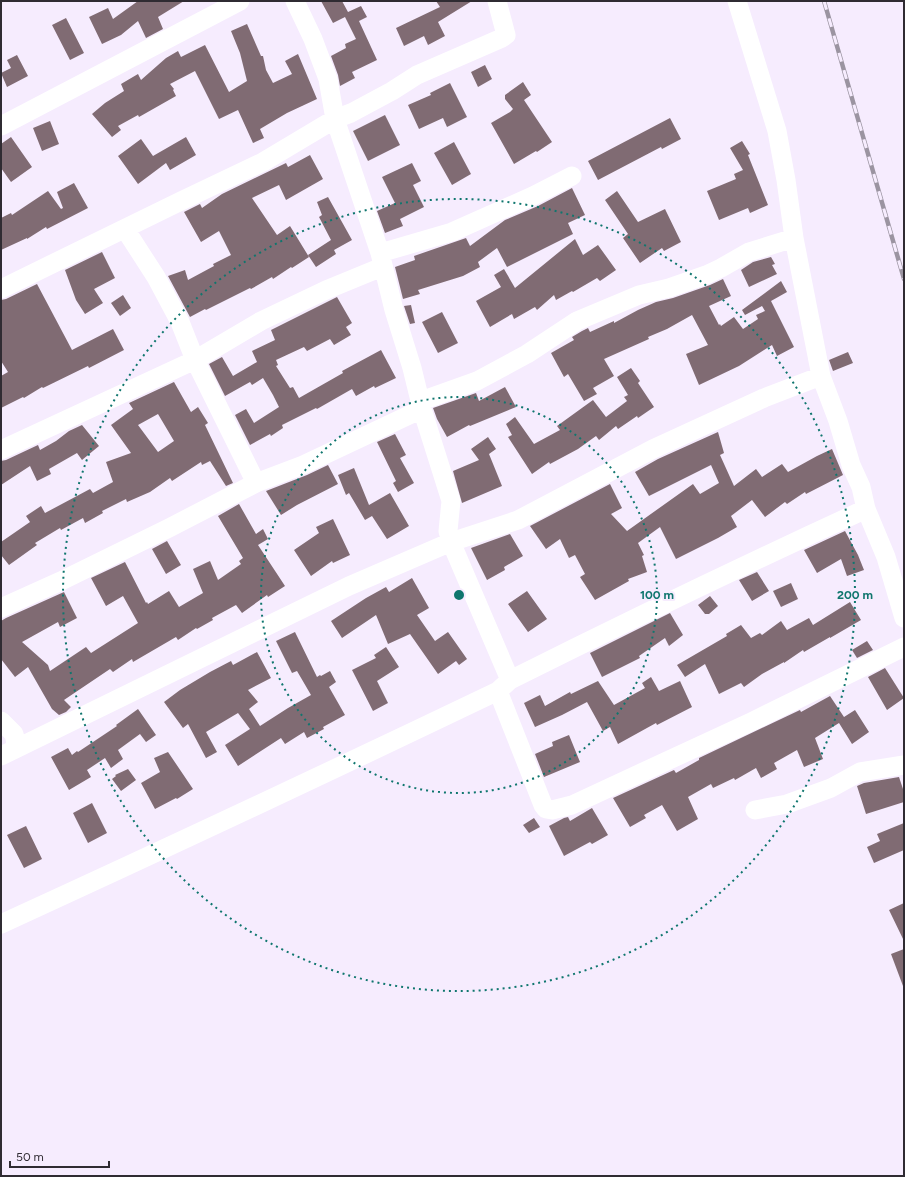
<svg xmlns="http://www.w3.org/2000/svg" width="905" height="1177" font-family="Figtree,sans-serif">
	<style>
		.building { fill: #806b73; fill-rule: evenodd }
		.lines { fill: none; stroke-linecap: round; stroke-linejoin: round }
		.minor { stroke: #fff; stroke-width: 19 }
		.rail-casing { stroke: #9b94a1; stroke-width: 4.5 }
		.rail { stroke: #f6ecfe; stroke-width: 3; stroke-dasharray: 9; stroke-linecap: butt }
		.ring { fill: none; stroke: #0f766e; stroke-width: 2; stroke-dasharray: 2 4 }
		.centre { fill: #0f766e; stroke: #f6ecfe; stroke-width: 2 }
		.ring-label { font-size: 12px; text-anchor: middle; font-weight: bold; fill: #0f766e; stroke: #f6ecfe; stroke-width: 4; stroke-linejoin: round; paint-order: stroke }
	</style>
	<rect width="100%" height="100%" fill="#f6ecfe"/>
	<path class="building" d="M138,1h46l-26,16 5,12 -17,9 -8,-17 -17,14 -19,9 -13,-27 19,-9 5,11z
		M321,1h21l6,11 13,-6 6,11 -8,4 18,39 -25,12 3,6 -15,8 -2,-11 -7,-19 15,-8 -1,-4 11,-5 -11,-22 -12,6z
		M436,1h36l-34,21 7,14 -17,9 -4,-9 -20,10 -8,-18 44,-21z
		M66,18l18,35 -14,7 -18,-35z
		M247,24l14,32h2l3,14 7,13 19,-9 -7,-13 13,-7 19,45 -30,14 -27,16 4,9 -11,5 -15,-33 -19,9 -24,-48 -25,13 4,5 -1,1 3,6 -37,21 -1,-2 -20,11 3,4 -9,7 -20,-23 13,-11 19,-12 -3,-7 17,-10 3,6 25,-22 12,-7 3,6 24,-12 24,47 18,-11 -7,-28 -9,-22z
		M17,55l11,21 -21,11 -6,-14 10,-5 -4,-8z
		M485,65l7,14 -14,8 -7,-15z
		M523,82l8,13 -7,5 28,42 -15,10 -1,-1 -22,13 -23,-41 19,-11 3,-3 -8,-10v-4z
		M450,83l17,34 -20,10 -4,-9 -24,11 -11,-24 23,-10 -1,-2z
		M385,115l15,30 -32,16 -15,-30z
		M670,118l11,21 -19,10 -1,-2 -63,33 -10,-19z
		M50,121l9,23 -17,7 -9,-23z
		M11,137l21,30 -21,15 -10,-14v-24z
		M186,137l10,18 -26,15 -4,-7 -28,21 -20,-28 23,-17 12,17z
		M742,141l8,13 -2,1 20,50 -18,8 -2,-5 -29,12 -12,-29 29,-12 -2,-5 9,-4 -13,-22z
		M454,142l17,32 -19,11 -18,-32z
		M310,155l13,24 -37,21 -7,-15 -27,13 25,37 13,-9 19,31 -17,11 -1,-1 -18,12 -1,-2 -21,12 -1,-1 -44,22 -1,-1 -15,8 -22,-41 17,-6 3,10 26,-14 -1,-2 18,-9 -12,-24 -18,11 -17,-30 16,-8 2,4 20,-14 64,-31 2,4z
		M412,163l9,18 -8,4 11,22 -24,12 3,7 -18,7 -8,-22 18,-8 -13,-26z
		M74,183l14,25 -41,21 -1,-2 -19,12v-1l-26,12v-32l10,-5 1,2 36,-24 13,18 2,-1 -6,-16z
		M572,188l13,27 -17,8 5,11 -66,33 -10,-19 -19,14 2,5 -17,9 -45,14 2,4 -17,5 -8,-32 20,-7 -1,-4 52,-18 4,8 35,-26 33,-14z
		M617,191l21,31 27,-13 16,33 -17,9 -2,-3 -22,15 -17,-25 5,-4 -23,-34z
		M328,197l24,43 -18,10 2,4 -20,13 -8,-12 23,-15 -12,-23 3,-2 -5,-13z
		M575,239l8,16 15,-10 18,25 -16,11 -3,-3 -24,14 -1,-1 -16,9 -2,-5 -17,15 -2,-3 -21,12 -2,-5 -22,13 -14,-26 25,-14 -7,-12 10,-6 11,19z
		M102,252l13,26 -21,11 9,14 -18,11 -9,-14 -11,-30z
		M771,257l4,7 -3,1 5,9 -28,13 -8,-17 12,-8z
		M723,279l8,17 -22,10 10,19 1,-1 1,2 13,-9 9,12 15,-10 -2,-4 9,-4 -3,-5 -17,9 -3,-5 39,-29 6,11 -16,9 23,46 -17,9 -5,-11 -33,21 -40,19 -13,-31 22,-9 -16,-30 -25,14 -19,8 1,2 -45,20 10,17 -21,12 4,6 -13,7 -16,-27 -4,3 -13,-24 23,-13 -2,-3 10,-6 6,-3 2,4 24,-11v2l24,-13 18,-8 17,-4 37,-13z
		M37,284l35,66 41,-21 11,21 -35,18 -1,-2 -45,22 -1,-1 -18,11 -1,-1 -22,11v-32l7,-4 -7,-11v-61l5,-1z
		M123,295l8,13 -11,8 -9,-13z
		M337,297l15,26 -6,4 5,8 -17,10 -4,-6 -23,12 -3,-4 -28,13 2,5 -2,1 14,22 3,-1 6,11 44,-25 -1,-2 39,-21 15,28 -21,10 -1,-2 -18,10 -4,-7 -35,20 -1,-1 -34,17 1,3 -12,8 -1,-2 -20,11 -15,-30 11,-6 8,14 25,-16 -6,-12 -10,-17 -11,7 -2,-3 -25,14 -16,-32 13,-7 11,19 24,-14 -5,-11 23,-11 -4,-10z
		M411,305l4,18 -5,1 -6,-18z
		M442,312l16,31 -20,10 -16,-31z
		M848,352l5,11 -20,8 -4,-11z
		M631,368l9,13 -2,2 16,24 -16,11 -1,-2 -19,13 -2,-3 -17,14 -3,-4 -18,13 -28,15 -1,-2 -17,12 -24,-37 4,-2 -6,-11 9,-7 19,27 26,-14 -3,-4 36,-26 13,17 21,-16 -3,-4 4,-2 -11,-18z
		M174,382l17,30 7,-5 10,16 -3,2 28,58 -7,3 -16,-25 -8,4 -1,-3 -29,19 -2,-3 -20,14 -23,10 -1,-3 -24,12 1,2 -18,10 -2,-5 -22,12 -1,-2 -25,15 2,2 -28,20 -8,-10v-13l29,-20 -4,-6 15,-10 4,7 45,-24 3,4 20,-11 -7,-20 25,-9 -20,-28 22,-16 -4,-6zM158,414l16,27 -16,11 -20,-27z
		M505,387l11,20 -46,19 -1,-1 -22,12 -10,-18 -4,-11 43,-15 3,8z
		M82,425l17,21 -17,14 -5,-7 -28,16 2,5 -14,7 -7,-15 -29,19v-24l5,-1 32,-15 2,5 16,-9 13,-10z
		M718,432l6,21 -4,2 14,31 22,-17 6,8 20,-13 6,8 29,-16 15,-7 11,26 -37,19 -1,-2 -18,12 -2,-2 -20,15 -13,-17 -21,16 6,11 -19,11 -42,21 -16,-32 -22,16 6,12 -2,1 5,16 -19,7 1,2 -34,19 -15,-23 5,-3 -10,-19 -6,3 -9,-19 -14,10 -16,-23 80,-42 12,24 -11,6 16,17 66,-47 7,10 19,-11 -8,-18 -62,31 -14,-24 23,-13z
		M395,434l11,21 -6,3 14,25 -16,9 -5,-9 3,-2 -19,-39z
		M488,437l8,12 -7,5 13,32 -40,17 -9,-32 26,-11 -8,-11z
		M328,465l10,19 -41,21 -16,10 -15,-24 41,-16z
		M354,468l15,37 21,-12 19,33 -22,13 -15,-23 -7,4 -16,-27 -3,2 -8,-20z
		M239,504l17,30 7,-5 5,10 -10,6 27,41 -17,11 -1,-2 -25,18 -6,-8 -24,13 1,2 -16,9 -1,-1 -18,12 -2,-3 -43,25 -1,-3 -19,13 -3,-3 -46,31 7,7 -5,5 -7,3 -7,-6 -24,-42 -13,10 -14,-18v-38l5,-3 58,-26 13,26 -17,9 -2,-5 -36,20 26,23 2,6 36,-24 5,6 47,-30 -15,-27 -17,10 -15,-28 34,-16 21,41 1,-1 1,2 21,-13 10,16 24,-14 -10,-24 17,-8 8,19 23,-16 -2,-3 4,-3 -25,-42z
		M333,519l17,36 -17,8 -1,-2 -21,15 -17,-26 25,-17 -3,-6z
		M845,531l13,24 6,15 -17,6 -6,-17 -24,14 -13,-23z
		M510,534l13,22 -19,11 1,3 -18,10 -16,-32z
		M167,541l14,24 -15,9 -14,-25z
		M757,572l12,19 -17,10 -13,-21z
		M412,578l17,30 -12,7 18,26 13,-9 19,27 -8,6 -3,-4 -18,13 -28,-40 -22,10 -12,-29 -34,23 -11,-17 35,-23 20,-11 3,5z
		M791,583l7,16 -17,8 -8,-16z
		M527,591l20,28 -19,13 -20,-28z
		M710,596l8,10 -9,8h-4l-7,-9z
		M850,602l11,18 -31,18v-1l-26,15 -1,-2 -19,13v-1l-22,12 -18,13 -3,-4 -22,11 -14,-30 -20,13 -8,-12 50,-29 -1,-2 15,-9 10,13 9,-5 2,2 19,-14 6,9 22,-12 4,7z
		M670,613l13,22 -14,11 -4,-8 -26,18 1,2 -38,19 -12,-24z
		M295,632l22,45 3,-2 1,1 9,-5 6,11 -7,5 16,28 -22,12 1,2 -17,9 -3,-6 -19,12 -4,-6 -43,28 -13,-21 25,-16 -12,-16 -32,19 11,20 -11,6 -18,-34 -5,4 -19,-26 16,-12 30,-18 21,-11 2,4 24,-13 14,26 -23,12 10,12 -9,7 11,17 28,-18 23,-13 -14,-24 -5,2 -16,-32z
		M867,641l6,9 -16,8 -5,-8z
		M386,647l13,20 -22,14 11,22 -15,8 -21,-41 24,-12 -2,-3z
		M885,668l19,30 -17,12 -19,-33z
		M651,677l8,14 21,-10 12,26 -35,18 -1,-2 -38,21 -8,-17 -7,4 -16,-29 -25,13 -27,12 -11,-24 16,-8 5,11 25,-14 1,2 27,-13 16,24 31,-17 -3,-5z
		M830,696l14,21 11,-7 14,22 -17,12 -13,-21 -24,15 8,21 -19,8 -7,-17 -23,13 3,6 -16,9 -5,-10 -21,12 -1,-2 -21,10 -2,-4 -23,13 10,22 -21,12 -15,-26 -18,10 2,3 -16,9 -17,-29 61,-28 2,3 23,-13v-2l101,-48 1,2z
		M138,709l18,26 -10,7 -6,-8 -22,16 5,9 -12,9 -6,-10 -18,12 4,7 -22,13 -18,-33 17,-9 4,7 5,-4 1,1 39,-26 -1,-1z
		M569,735l11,27 -36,15 -9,-23 18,-8 -1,-4z
		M168,752l25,37 -16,10 -1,-1 -21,11 -14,-26 19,-11 -6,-14z
		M128,769l8,11 -15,11 -9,-12 4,-3 -1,-1z
		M899,777l5,15v10l-38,12 -9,-28 7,-3z
		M92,803l15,30 -19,10 -15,-30z
		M592,808l16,27 -16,9 -2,-2 -26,14 -15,-30 15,-8 4,-1 2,4z
		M534,818l6,9 -11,6 -6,-8z
		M904,823v27l-30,13 -7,-16 13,-6 -3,-7z
		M26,826l16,33 -18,9 -17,-33z
		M904,903v38l-15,-31z
		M904,949v37h-1l-12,-32z"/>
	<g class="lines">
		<path class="minor" d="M295,1l18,38 15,40 7,40 45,134 14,57 18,58 10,41 29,92 -3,30 3,11 59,138
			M737,1l40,130 9,49 8,58 27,138 17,45 13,44 10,22 5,22 20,48 18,61
			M1,126l239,-125
			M125,229l31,48 24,45 15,38 61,123
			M380,253l72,-21 81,-36 39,-20
			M1,289l180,-88 82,-39 72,-43 16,-6 41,-22 25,-16 85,-37 4,-3 -9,-34
			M421,401l56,-20 50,-27 50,-33 62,-26 30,-7 37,-13 15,-7 28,-16 45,-14
			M1,450l194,-90 66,-39 65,-31 56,-23
			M1,608l60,-27 108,-53 87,-45 47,-18 119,-56
			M498,691l45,114 3,4 6,1 20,-5 179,-83 153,-75
			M1,721l13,13 3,14
			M1,756l348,-170 102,-44 67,-22 135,-71 111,-51 57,-22
			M755,810l32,-6 44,-16 29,-16 44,-7
			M1,924c166,-76 332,-154 497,-233l12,-11c118,-59 236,-116 356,-171"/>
		<g class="rail-casing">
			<path id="rail" d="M824,1l80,278"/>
		</g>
		<use href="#rail" class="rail"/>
	</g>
	<g class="ring">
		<circle cx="459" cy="595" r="198"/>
		<circle cx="459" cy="595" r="396"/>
	</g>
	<circle cx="459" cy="595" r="6" class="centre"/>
	<g class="ring-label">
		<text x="657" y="599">100 m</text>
		<text x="855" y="599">200 m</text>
	</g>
	<rect width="905" height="1177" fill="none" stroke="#2f2b32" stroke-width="4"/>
	<path d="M10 1161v6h99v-6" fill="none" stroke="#2f2b32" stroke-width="2"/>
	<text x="16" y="1161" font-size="12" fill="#2f2b32" stroke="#f6ecfe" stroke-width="3" paint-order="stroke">50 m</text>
</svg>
